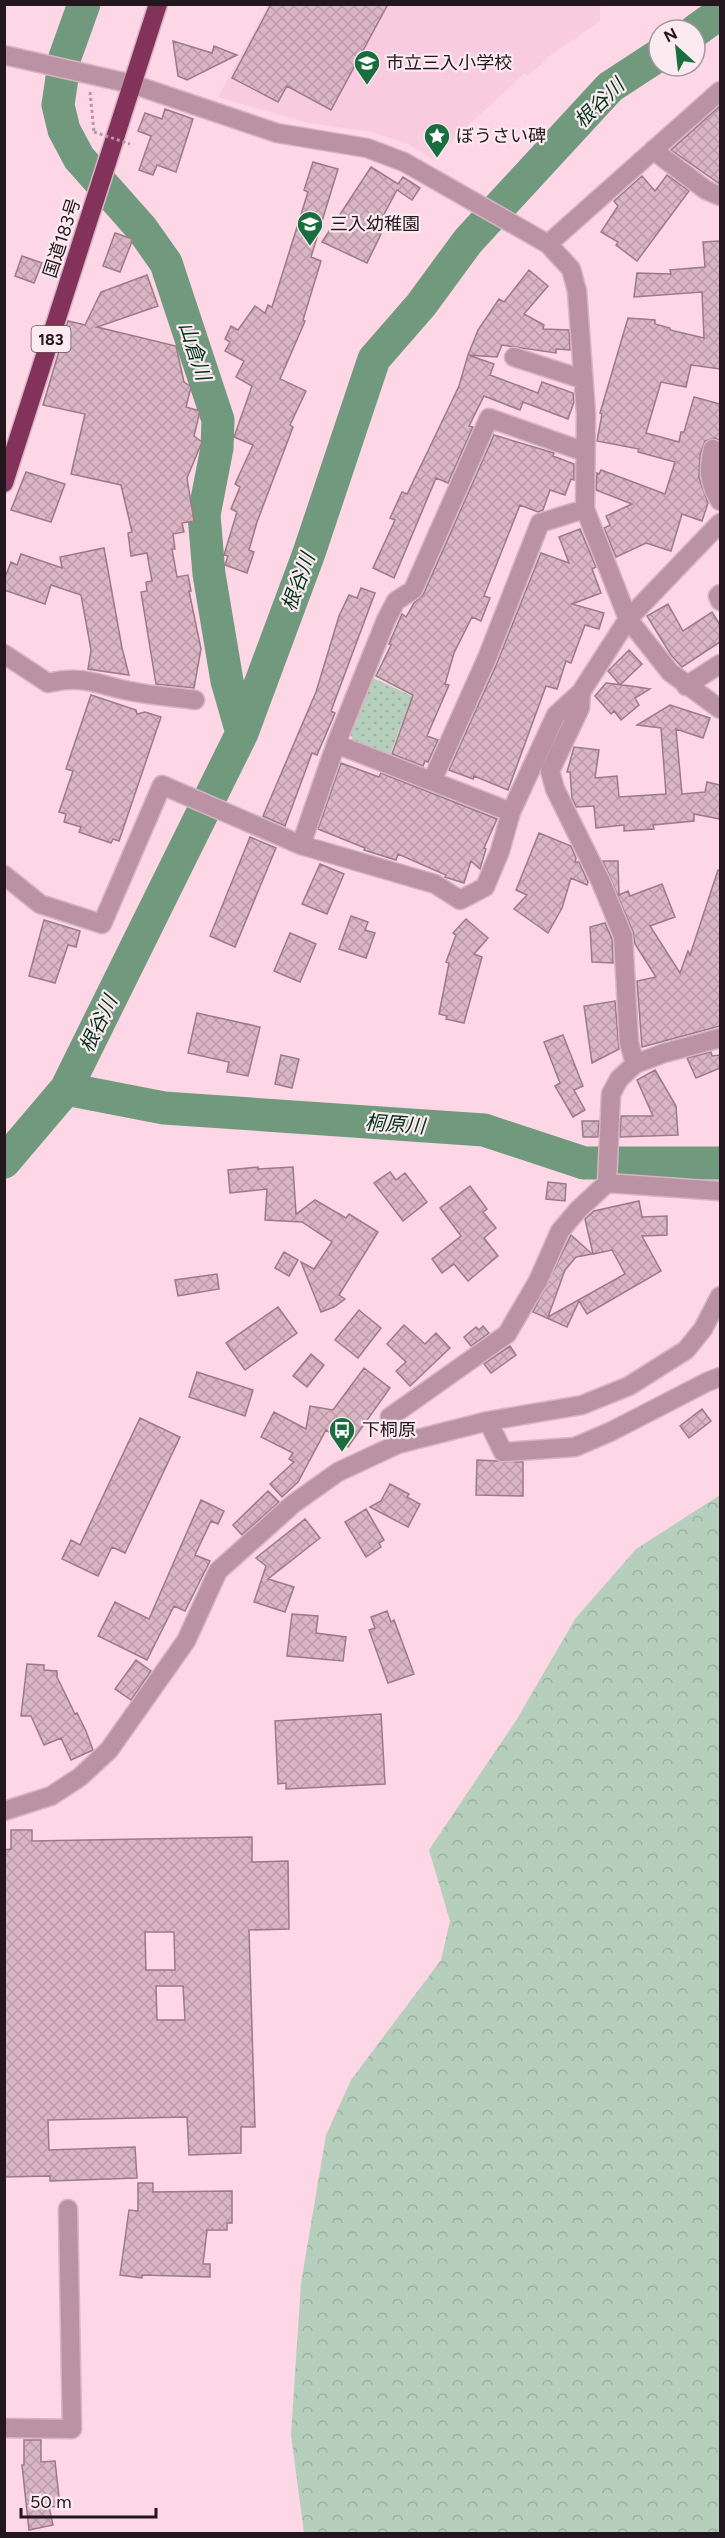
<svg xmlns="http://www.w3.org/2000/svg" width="725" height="2538" font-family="Figtree,'Noto Sans JP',sans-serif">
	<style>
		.built { fill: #f9cbde }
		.green { fill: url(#green-dots) }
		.forest { fill: url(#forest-crowns) }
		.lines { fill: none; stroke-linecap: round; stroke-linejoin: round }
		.river { stroke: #71997d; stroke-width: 33 }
		.building { fill: url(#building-cross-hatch); stroke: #9c7a88; stroke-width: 1.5; fill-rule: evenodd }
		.minor-casing { stroke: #d6b4c2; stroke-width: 21 }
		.highway-casing { stroke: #d6b4c2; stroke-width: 21 }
		.path { stroke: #b698a4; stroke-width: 3; stroke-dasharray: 3 3; stroke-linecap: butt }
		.minor { stroke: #bb92a3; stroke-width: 18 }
		.highway { stroke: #83325b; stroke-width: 18 }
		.path-bridge { stroke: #b698a4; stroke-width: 3; stroke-dasharray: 3 3; stroke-linecap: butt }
		.labels { text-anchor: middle; stroke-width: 4.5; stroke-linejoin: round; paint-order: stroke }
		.shield { fill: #fbebf1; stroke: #64565c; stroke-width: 1.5 }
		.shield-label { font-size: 16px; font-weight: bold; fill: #23161c }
		.poi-label { font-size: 18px; fill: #23161c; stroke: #fbebf1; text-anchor: start }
		.street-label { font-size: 18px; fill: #23161c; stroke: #fbebf1 }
		.water-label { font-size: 20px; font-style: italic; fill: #003419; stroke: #fbebf1 }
	</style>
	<defs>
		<pattern id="green-dots" width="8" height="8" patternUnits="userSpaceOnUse" patternTransform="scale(1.5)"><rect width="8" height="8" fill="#b5cfbc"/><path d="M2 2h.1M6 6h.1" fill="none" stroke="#9bb1a1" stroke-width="1.8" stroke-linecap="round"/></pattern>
		<pattern id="forest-crowns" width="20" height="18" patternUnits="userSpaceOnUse" patternTransform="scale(1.5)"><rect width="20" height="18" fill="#b5cfbc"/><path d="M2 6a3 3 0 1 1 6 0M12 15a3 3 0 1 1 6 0" fill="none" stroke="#9bb1a1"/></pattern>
		<pattern id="building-cross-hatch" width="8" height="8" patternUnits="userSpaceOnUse" patternTransform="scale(1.5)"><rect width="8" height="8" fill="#dab5c4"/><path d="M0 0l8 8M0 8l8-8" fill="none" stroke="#bb9ba8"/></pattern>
	</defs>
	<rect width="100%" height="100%" fill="#fdd7e6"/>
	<path class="built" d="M268,5h332v16l-49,34 -23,21 -3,-3 -93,86 -24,-15 -36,-12 -64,-9 -90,-26z"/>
	<path class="green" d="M371,677l41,19 -22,59 -35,-10 -5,-12z"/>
	<path class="forest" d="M720,1495v1038h-416l-13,-98 10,-152 25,-148 25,-55 90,-120 9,-39 -21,-71 88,-131 58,-100 61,-70z"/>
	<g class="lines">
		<path class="river" d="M84,4l-19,53 -7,48 6,25 15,28 63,71 24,34 52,157 -1,28 -13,67 5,59 18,107 15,52
			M695,31l25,-18
			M66,1089l98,19 320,22 100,33h136
			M4,1162l62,-73 176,-356 67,-180 65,-194 47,-54 47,-64 142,-154 49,-32"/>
	</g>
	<path class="building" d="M271,4h117l-57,106 -44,-24 -9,16 -46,-24z
		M173,41l39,12 2,-7 23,9 -50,25 -9,-4z
		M720,106v78l-49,-34z
		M165,109l28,10 -17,53 -19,-7 -4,10 -14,-5 12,-34 -13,-5 7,-18 17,6z
		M313,162l25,7 -27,88 10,4 -18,59 2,1 -25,58 26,12 -16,34 3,2 -36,95 -8,28 5,2 -7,21 -22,-8 3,-9 -4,-1 13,-43 -6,-3 9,-22 -5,-3 18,-39 -19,-8 18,-51 -16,-9 8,-16 -19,-10 5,-9 -5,-3 6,-13 7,4 17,-24 10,7 3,-8 4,2 36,-115 -4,-2z
		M371,167l27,17 5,-7 17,11 -8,12 -15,-10 -22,41 6,3 -14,29 -45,-21z
		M667,175l22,16 -52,70 -21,-16 2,-3 -17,-10 17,-26 -4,-5 28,-25 13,15z
		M115,233l18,6 -13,33 -17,-6z
		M720,241v128l-29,-4 -5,22 -25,-5 -15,51 33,9 2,-10h3l10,-35 26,7v37l-5,-3 -10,3 -5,14 -1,23 9,25 -6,18 -20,-7 -11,37 -25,-8 -30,14 -12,-29 6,-3 -4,-9 26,-12 -36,-14 1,-17 2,1 2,-4 64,24 10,-32 -37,-10 1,-3 -42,-8 5,-27 -2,-1 28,-95 27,2v4l15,4v2l34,8 -2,-46 -68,5 3,-24 34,1 -1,-4 35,-3 -2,-25z
		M22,256l20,7 -8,20 -19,-7z
		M529,270l19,16 -24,28 20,11 -1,4 26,1 1,20 -14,-1v4l-54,-8 -5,12 -29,-2 10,-25 21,-31 5,3z
		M147,275l11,31 -61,21 79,19 8,36 7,5 -5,20 14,4 -6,25 8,6 -15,36 7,43 -12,2 2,9 -11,2 2,15h-3l5,28 11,-2 3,16h-2l12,58 -7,39 -38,-4 -15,-92 6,-1 -1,-9 6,-1 -5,-28 -16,3 -3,-23 4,-1 -11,-47 -50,-11 14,-60 -42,-9 25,-84 17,4 16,-33z
		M468,355l26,9 -4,11 48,18 4,-11 31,11 1,9 -6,17 -45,-17 -3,8 -36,-14 -15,30 4,1 -25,56 -12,-5 -42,100 -21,-10 22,-48 -5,-2 12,-26 5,2 19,-39 33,-69z
		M494,435l60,18 -1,3 21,8v16l-3,-1 -6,16 -15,-5 -7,20 -5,2 -18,-7 -36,91 6,2 -9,23 -9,-4 -18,36 -9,31 4,1 -22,51 11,4 -10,22 -3,-1 -2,5 -31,-12 21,-59 -37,-19 15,-31 -2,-1 13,-30 4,3 8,-14 9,-8z
		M26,472l39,12 -14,38 -40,-12z
		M580,529l16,38 -4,2 9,24 -29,11 32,9 -5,16 -14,-4 -14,38 -5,-2 -9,28 -11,-3 -38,104 -34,-14 -1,3 -24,-9 48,-107 44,-110 28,10 -10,-26z
		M104,548l18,100 7,27 -41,-6 3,-19 -10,-55 -30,-10 -6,19 -41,-14v-10l7,-18 6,3 4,-11 41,14 -2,-11z
		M361,588l14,5 -44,118 4,2 -18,42 -5,-2 -27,73 -22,-10 53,-124 23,-76 10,-21 8,3z
		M668,604l15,27 29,-19 8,13v17l-38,25 -11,-12 -24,-39z
		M629,650l13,14 -22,21 -12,-14z
		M606,683l25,3 19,3 -15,9 4,7 -18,15 -7,-9 -3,3 -16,-18z
		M91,695l45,15 1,4 8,-2 16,5 -42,124 -6,-2 -2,4 -32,-11 2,-5 -17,-5 2,-8 -7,-2 14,-41 -7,-2z
		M670,705l40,13 -7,20 -27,-9 6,65 23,-2 2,-10 13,3v34l-26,-5v7l-41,4 1,4 -30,2v-6l-28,3 -2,-22 -18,1 -4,-9 -2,-26h-3l7,-25 25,3 -4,28 22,-2 2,21 47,-3 -5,-66 -24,-3z
		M341,763l38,14 2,-4 116,46 -13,29 2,1 -6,20 -9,-8 -7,22 -19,-6 1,-2 -48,-21 -2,6 -32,-10 1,-2 -47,-19z
		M539,833l32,13 5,12 -1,4h4l9,20 -1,3 -16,-7 -9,30 -14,25 -34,-24 13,-14 -11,-5z
		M250,837l26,11 -41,99 -25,-11z
		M603,861h15l1,34 9,-4 2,5 32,-12 13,33 -25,9 30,47 8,-22 2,4 28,-85h2v156l-78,21 -5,-66 19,-4 -21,-33 -2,-12z
		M320,864l24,10 -17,40 -25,-10z
		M351,916l17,6 -3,8 10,3 -9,25 -27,-9z
		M466,919l22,19 -14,16 8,3 -18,66 -18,-4 1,-3 -8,-2 10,-51 -3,-1 10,-27 -3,-2z
		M44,920l36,11 -4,16 -8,-2 -13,38 -26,-7z
		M605,923l7,16 1,24 -21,-1 -2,-35z
		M290,933l26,11 -16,38 -26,-11z
		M615,1001l4,48 -27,14 -8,-57z
		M197,1013l63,14 -12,49 -21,-4 2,-10 -41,-9z
		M563,1035l20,51 -9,4 11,20 -12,7 -18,-31 5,-3 -16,-41z
		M711,1052l1,4 8,-1v13l-24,10 -9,-20z
		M281,1055l18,4 -7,29 -17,-4z
		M655,1070l21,36 2,29 -58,2 1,-21h32l-16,-36z
		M582,1121h17l-1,16h-15z
		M258,1167v2l35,-2 3,47 19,-14 31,18 3,-4 29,18 -39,63 6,4 -11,8 -13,5 -20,-50 13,7 18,-27 -30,-20 -37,-2 2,-31 -37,4 -2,-23z
		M390,1172l6,8 9,-7 22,29 -24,19 -29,-38z
		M548,1182l18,2 -1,17 -19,-2z
		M470,1186l17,23 -4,3 13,16 -12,10 14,18 -30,25 -14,-17 -12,9 -10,-14 29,-23 -21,-28z
		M639,1201l3,16 25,-1v19l-25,1 19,35 -74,43 -8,-13 -12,26 -34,-15 38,-77 21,19 -16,3 -11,13 -17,47 77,-43 -13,-24 -19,4 -8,-35 9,-8z
		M284,1252l14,8 -9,16 -14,-8z
		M217,1274l2,15 -41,7 -3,-16z
		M278,1307l19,26 -52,37 -19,-27z
		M359,1310l22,18 -23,30 -23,-18z
		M404,1325l21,19 11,-11 14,15 -40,38 -14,-15 10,-9 -19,-18z
		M483,1326l6,7 -18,13 -7,-9 12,-10 3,3z
		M510,1346l6,9 -25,18 -7,-9z
		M311,1354l13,11 -17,22 -14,-11z
		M364,1368l26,20 -42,59 -22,-17 -28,52 -16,15 -12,-13 24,-22 -5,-3 4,-6 -32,-16 13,-25 32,17 4,-23 23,4z
		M197,1372l56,18 -8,26 -56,-19z
		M702,1409l9,12 -22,17 -9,-12z
		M140,1418l40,19 -55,116 -13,-6 -14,29 -36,-17 9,-19 9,5z
		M477,1460l46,2v34l-47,-1z
		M390,1484l19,10 -2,3 13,7 -12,23 -38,-20 11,-6z
		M268,1491l11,11 -37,33 -9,-10z
		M201,1500l23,11 -6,13 -7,-3 -16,34 15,6 -25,50 -11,-5 -27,54 -49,-24 17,-34 34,17z
		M366,1509l18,31 -5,3 2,4 -15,10 -21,-35z
		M305,1519l15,19 -52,41 26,8 -9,25 -31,-10 12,-36 -10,-8z
		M387,1611l4,11 3,-2 20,54 -26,9 -19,-53 6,-2 -4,-11z
		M292,1614l26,2 -2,17 30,4 -3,24 -56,-5z
		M136,1660l15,11 -20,29 -16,-11z
		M27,1664l17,1v5l13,1v6l18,37 2,-1 9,18 7,19 -22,10 -10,-22 -17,7 -13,-29h-10z
		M381,1714l4,70 -99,5v-6l-8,1 -3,-63z
		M11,1830h21v11l220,-4v25l36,-1 1,68 -40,1 6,197h-14v26l-52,2 -2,-38 -139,3 1,30 86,-3 2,31 -87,3v-5l-46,1v-327l7,-1zM145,1932h29l1,38h-29zM156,1986h27l2,34h-28z
		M138,2183h15v9l79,-1v32h-5v7h-20l-4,34h7v13l-68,-2v3l-22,-3 9,-65 9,1z
		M24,2440h17v22l14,-1 5,45 -11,1 4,18 -24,5 -7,-65h2z"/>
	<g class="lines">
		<g class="minor-casing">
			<path id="minor" d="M4,55l128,29 145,49 90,15 37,14 144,82 23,25 6,22 9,123 -1,95 43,110 42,53 50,37
				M653,150l53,40 14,6
				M548,244l172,-153
				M514,357l68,22
				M713,449c-5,20 -4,35 7,52
				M720,594l-2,2 2,5
				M4,654l44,29c38,-9 51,3 87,9 20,4 40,5 60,8
				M686,686l34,-22
				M581,692l-1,16 -30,63 5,18 46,93 22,54 6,106 6,22
				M336,744l175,68
				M432,781l55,-123 53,-135 45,-14
				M301,845l35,-101 50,-124 10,-19 17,-11 76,-172 96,34
				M4,875l36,29 62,20 60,-139 139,60 134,39 25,16 25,-13 15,-36 11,-39 45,-97 25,-23 47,-73 92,-96
				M607,1183l113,8
				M488,1421l15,31 72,-5 37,-16 95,-49 13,-5
				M398,1444l-8,-27 117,-83 31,-53 22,-50 18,-21 29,-27 4,-89 8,-15 16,-15 29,-11 56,-15
				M4,1811l47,-15 29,-19 29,-27 77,-109 32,-70 75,-67 45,-32 60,-28 90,-23 94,-16 47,-19 57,-36 17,-21 17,-33
				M4,2428l68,1 -4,-220"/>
		</g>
		<g class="highway-casing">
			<path id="highway" d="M4,483l154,-479"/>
		</g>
		<path class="path" d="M90,92l4,40"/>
		<use href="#minor" class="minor"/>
		<use href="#highway" class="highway"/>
		<path class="path-bridge" d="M94,132l36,12"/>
	</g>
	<defs>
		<g id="school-pin" transform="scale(1.35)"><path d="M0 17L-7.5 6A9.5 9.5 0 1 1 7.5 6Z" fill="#1a6d3e" stroke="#fbebf1"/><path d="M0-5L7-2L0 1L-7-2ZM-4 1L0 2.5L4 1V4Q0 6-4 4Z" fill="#fff"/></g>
		<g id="sight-pin" transform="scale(1.35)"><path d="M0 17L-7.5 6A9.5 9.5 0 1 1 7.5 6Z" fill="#1a6d3e" stroke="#fbebf1"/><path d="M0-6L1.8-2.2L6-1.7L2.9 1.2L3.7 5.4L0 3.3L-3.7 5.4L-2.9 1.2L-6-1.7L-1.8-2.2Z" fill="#fff"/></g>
		<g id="bus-pin" transform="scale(1.35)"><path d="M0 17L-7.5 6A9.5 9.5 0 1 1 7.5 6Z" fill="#1a6d3e" stroke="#fbebf1"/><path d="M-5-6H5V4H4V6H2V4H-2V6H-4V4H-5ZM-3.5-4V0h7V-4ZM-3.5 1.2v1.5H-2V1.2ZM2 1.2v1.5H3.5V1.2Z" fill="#fff"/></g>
	</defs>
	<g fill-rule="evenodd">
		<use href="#school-pin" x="367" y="63"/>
		<use href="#sight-pin" x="437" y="136"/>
		<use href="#school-pin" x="310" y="224"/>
		<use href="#bus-pin" x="342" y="1430"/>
	</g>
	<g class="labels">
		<rect class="shield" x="31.5" y="326" width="39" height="26" rx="4.5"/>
		<g class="shield-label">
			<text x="51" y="345">183</text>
		</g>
		<g class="poi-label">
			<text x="386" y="69">市立三入小学校</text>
			<text x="456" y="142">ぼうさい碑</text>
			<text x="330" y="230">三入幼稚園</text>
			<text x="362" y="1436">下桐原</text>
		</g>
		<g class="street-label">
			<text transform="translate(62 238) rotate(-72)" y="6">国道183号</text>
		</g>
		<g class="water-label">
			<text transform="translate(599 103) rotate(-44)" y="7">根谷川</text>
			<text transform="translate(195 351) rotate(72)" y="7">山倉川</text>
			<text transform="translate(298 582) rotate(-70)" y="7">根谷川</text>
			<text transform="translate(98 1024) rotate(-64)" y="7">根谷川</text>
			<text transform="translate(395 1124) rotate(4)" y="7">桐原川</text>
		</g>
	</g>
	<rect width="725" height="2538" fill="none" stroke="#23161c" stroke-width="12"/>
	<g transform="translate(677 48) rotate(333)"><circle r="28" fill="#fbebf1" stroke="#a5969c" stroke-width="1.5"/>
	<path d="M0-4.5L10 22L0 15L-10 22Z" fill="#1a6d3e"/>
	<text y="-9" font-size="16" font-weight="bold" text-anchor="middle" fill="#23161c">N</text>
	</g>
	<path d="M21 2508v9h135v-9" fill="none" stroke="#23161c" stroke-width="3"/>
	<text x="30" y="2508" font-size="18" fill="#23161c" stroke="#fbebf1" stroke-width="4.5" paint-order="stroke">50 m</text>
</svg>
